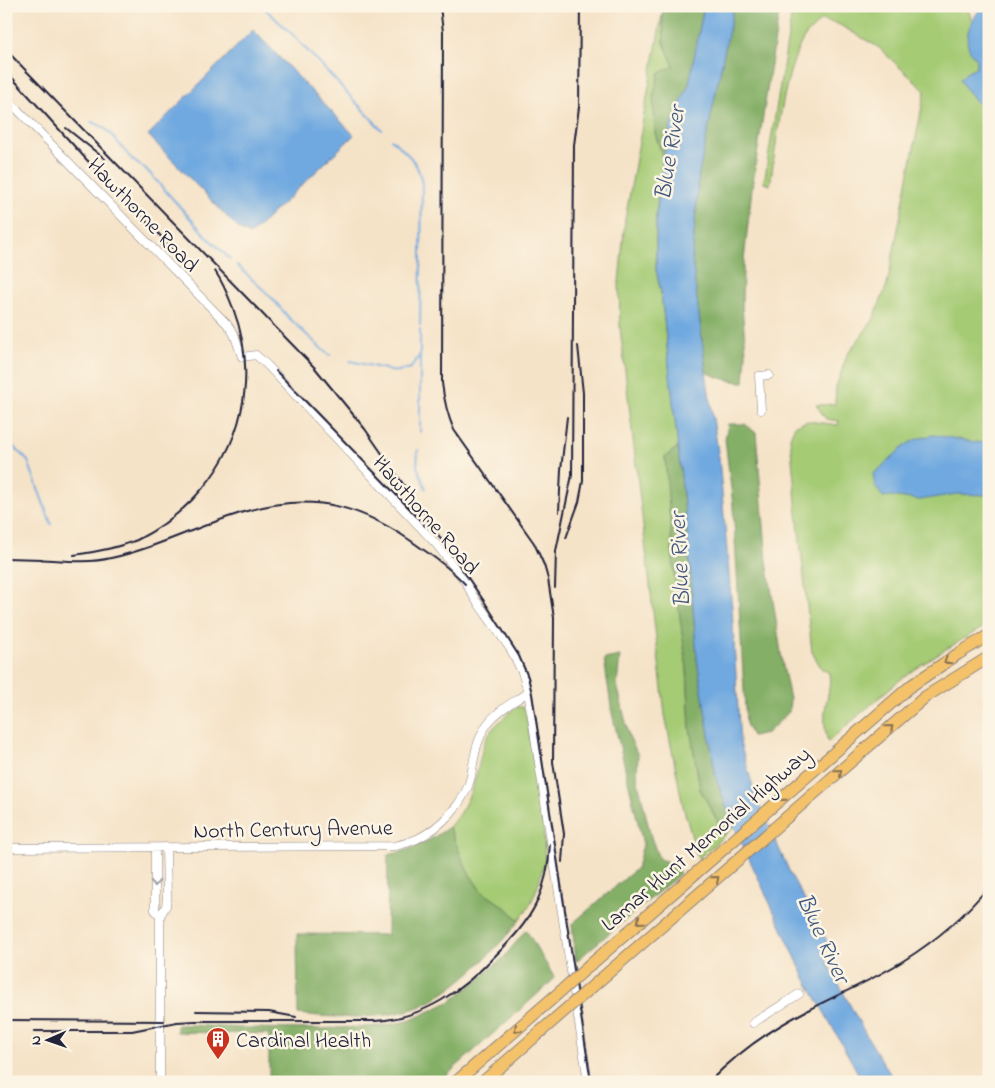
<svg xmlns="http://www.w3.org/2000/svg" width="995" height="1088" font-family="'Indie Flower',sans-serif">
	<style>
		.green { fill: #a5cb75; stroke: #647658 }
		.forest { fill: #84af66; stroke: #536850 }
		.water { fill: #70a9e0; stroke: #49668e }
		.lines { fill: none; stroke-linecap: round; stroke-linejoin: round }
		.stream { stroke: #70a9e0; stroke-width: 2 }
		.minor-casing { stroke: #8c8282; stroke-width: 9 }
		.highway-casing { stroke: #8c8282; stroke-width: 13 }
		.minor { stroke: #fff; stroke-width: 8 }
		.highway { stroke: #f3c26a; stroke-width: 11 }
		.rail { stroke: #22223b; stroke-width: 2 }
		.highway-bridge-casing { stroke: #8c8282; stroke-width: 13; stroke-linecap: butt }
		.highway-bridge { stroke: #f3c26a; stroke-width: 11 }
		.oneway { stroke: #8a7252 }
		.oneway2 { stroke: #9c9ca7 }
		.labels { text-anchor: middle; stroke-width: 5; stroke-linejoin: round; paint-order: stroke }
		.street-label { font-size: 22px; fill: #22223b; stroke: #fcf5e5 }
		.poi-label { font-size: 22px; fill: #22223b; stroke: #fcf5e5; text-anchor: start }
		.water-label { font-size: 24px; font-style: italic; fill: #41587d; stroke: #fcf5e5 }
	</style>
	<rect width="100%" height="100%" fill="#fcf5e5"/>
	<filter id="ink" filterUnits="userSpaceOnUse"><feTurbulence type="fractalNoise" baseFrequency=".02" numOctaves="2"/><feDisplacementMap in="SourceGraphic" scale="10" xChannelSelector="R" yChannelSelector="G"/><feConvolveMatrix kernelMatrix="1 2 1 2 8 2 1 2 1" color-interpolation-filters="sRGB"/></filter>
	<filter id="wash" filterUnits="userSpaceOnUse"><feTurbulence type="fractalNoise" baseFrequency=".0096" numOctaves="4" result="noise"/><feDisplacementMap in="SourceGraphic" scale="20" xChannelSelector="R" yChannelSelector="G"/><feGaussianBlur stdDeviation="1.12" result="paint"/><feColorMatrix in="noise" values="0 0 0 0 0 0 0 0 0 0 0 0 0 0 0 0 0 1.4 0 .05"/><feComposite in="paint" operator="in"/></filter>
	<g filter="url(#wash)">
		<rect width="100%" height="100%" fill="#f5e3c8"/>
		<path class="green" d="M793,6h174l5,15 -5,15 9,23v9l-10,5 13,31 10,8v512l-53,31 -39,27 -69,60c-3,-11 -4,-21 -3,-32 2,-15 6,-21 4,-37l-8,-5 -9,-16 -15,-139 -7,-76 5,-12 13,-4 30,4 1,-4 -13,-2 -10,-14 19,-1 1,-17 11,-32 26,-35 14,-35 38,-194 -47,-44 -40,-23 -17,-4c-6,7 -16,14 -20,23 -19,40 -24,97 -31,142l-6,-2z
			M662,14l2,29 10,23 -19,67 8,26 -7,56v55l5,22 17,155 -13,10 22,212 3,59 10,61 25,46 -27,24 -15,-53 -18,-91 -45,-388 -1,-45 6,-62z
			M516,707h6l4,6 18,122 1,24 -7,27 -8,19 -11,16 -10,-11 -28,-19 -14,-21 -18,-43c14,-16 23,-34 28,-55 4,-13 5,-30 13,-40 7,-9 17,-17 26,-25z"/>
		<path class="forest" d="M662,6h42l-15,79 -18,40 -8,34 -8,-26 -2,-37 6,-23 15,-7 -10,-23z
			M734,6h46l-28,182 -9,81 -1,37 4,47 -2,29c-11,0 -29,-5 -38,-10l-14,-113 7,-86z
			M728,424h17l11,9 11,128 16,105 7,33 -1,13 -22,21 -15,3 -6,-12 -13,-219 -8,-66z
			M678,447l9,84 10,128 19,120 18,48 -9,8 -25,-46 -10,-61 -3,-59 -13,-95 -9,-117z
			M620,656l-3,28 12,52 9,19 -1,22 14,60 8,22 16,5 5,10 -104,87 -4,-37 65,-56 6,-24 -31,-131 -8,-54z
			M449,827l18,43 14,21 28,19 10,11c-24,30 -69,76 -106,88 -36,11 -78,9 -115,5l-1,-80 90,1 1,-80c24,-5 42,-14 61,-28z
			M526,930l28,47 -3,5 -112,100h-170v-48l-92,-2v-7h15l47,3 78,1 65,-3 27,-5 42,-20 26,-20 27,-24z"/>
		<path class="water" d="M704,6h30l-35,167 -7,86 14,113 13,86 13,150 8,135 17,57 34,75 37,68 -3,13 3,8 37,69 30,49h-32l-58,-104 -74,-158 -15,-41 -19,-120 -10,-128 -26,-239 -5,-22v-55l7,-56 8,-34 18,-41z
			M982,6h7v106c-13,-9 -22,-19 -29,-33l6,-6 10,-5v-9c-17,-18 -6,-36 6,-53z
			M253,30l101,105 -104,100 -11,-6 -91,-94z
			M933,435c19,2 38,8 56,8v52l-33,-1 -36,6 -29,-4 -8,1 -8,-11 -2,-12c15,-11 27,-28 44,-35 5,-2 11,-3 16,-4z"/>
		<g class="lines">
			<path class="stream" d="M262,6l29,27 91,97
				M91,122c24,5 32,37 54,46l62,69 23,22
				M391,139c17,16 28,22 31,46l-2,140
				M237,265l34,32 18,21 35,33 6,4
				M420,329v103
				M350,361l35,8c8,5 17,1 26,-1l8,-12
				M6,439l22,22 23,63
				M418,450l-1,16 9,23"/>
		</g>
	</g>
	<g filter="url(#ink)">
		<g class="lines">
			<g class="minor-casing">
				<path id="minor" d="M6,98l221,226 7,10 8,23 14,-2 11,10 170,180 27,35 11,19 36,51 11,22 6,20 60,390
					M761,410l-2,-34 10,-1
					M6,848l389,-2c8,-2 15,-4 22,-7 23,-11 49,-37 54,-63 3,-17 5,-35 15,-50 10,-15 28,-24 42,-34
					M155,848v62l5,6
					M753,1023l46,-29
					M160,1082v-166l6,-10 1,-8 -1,-51"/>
			</g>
			<g class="highway-casing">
				<path id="highway" d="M589,966l323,-281 46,-31 31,-19
					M593,986l332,-289 64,-40
					M456,1082l98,-85
					M483,1082l73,-64"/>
			</g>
			<use href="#minor" class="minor"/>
			<use href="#highway" class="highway"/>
			<path class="rail" d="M440,6l3,26 -1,351c2,17 5,31 12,47l80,113 10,22 4,14 6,39 -1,144 11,72 -2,28
				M6,50l309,318 50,61 119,172 35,55 9,21 4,17 59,388
				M6,71l80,88 93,96
				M66,128l39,31
				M276,371l134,138 15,17
				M559,512l2,-42 6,-53
				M566,538l13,-36 4,-21v-88l-5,-47
				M74,555c21,-3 43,-7 63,-15 20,-10 39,-24 55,-40 51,-52 67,-123 41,-192 -5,-13 -10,-25 -18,-37
				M6,558l36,1
				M36,559c24,1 51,5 75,-1 46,-10 91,-34 136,-47 69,-20 118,-4 174,37 16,11 31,22 44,36
				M555,588l1,-37 16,-76 2,-330 5,-38 1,-101
				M196,1011l73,1 27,5
				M6,1020l158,1
				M34,1031h98l45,-9 18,-1h180c50,-3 88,-31 121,-66 16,-16 30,-31 40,-51 9,-19 13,-39 14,-60
				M709,1082c29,-30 62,-53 99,-72 31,-16 65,-30 95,-49 32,-20 62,-45 86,-75"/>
			<g class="highway-bridge-casing">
				<path id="highway-bridge" d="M554,997l35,-31
					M556,1018l37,-32"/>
			</g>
			<use href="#highway-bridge" class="highway-bridge"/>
		</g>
		<defs><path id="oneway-chevron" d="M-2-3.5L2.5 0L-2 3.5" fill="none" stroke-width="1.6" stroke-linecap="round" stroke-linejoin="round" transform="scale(1.25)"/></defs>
		<g class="oneway">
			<use href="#oneway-chevron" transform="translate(947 661) rotate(146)"/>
			<use href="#oneway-chevron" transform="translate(890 728) rotate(-41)"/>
			<use href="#oneway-chevron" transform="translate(839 772) rotate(-41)"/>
			<use href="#oneway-chevron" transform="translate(782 798) rotate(139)"/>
			<use href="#oneway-chevron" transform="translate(716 879) rotate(-41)"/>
			<use href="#oneway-chevron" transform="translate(640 921) rotate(139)"/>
			<use href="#oneway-chevron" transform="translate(517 1029) rotate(139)"/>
		</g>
		<use class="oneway2" href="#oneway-chevron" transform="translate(155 883) rotate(90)"/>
	</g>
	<defs>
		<g id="building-pin" transform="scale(1.25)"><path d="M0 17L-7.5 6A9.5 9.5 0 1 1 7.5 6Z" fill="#c8321e" stroke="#fcf5e5"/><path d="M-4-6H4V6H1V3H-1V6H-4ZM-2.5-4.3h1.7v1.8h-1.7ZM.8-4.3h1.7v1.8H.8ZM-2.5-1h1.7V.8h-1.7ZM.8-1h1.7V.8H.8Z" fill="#fff"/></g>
	</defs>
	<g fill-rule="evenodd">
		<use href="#building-pin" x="218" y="1039"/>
	</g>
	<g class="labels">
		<g class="street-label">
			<text transform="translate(144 214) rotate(46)" y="8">Hawthorne Road</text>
			<text transform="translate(427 514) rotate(49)" y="8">Hawthorne Road</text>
			<text transform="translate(293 828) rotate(-1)" y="8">North Century Avenue</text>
			<text transform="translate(705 838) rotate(-41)" y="8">Lamar Hunt Memorial Highway</text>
		</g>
		<g class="poi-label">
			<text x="236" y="1047">Cardinal Health</text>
		</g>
		<g class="water-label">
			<text transform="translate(669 153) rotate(-81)" y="8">Blue River</text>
			<text transform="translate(679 560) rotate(-93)" y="8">Blue River</text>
			<text transform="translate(824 938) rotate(65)" y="8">Blue River</text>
		</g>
	</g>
	<rect width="995" height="1088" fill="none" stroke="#fcf5e5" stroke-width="25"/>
	<g transform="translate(48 1040) rotate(268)" stroke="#fcf5e5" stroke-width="4" paint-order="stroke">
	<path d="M0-4L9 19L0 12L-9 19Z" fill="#22223b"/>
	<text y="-8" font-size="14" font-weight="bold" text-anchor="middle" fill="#22223b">N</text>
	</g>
</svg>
